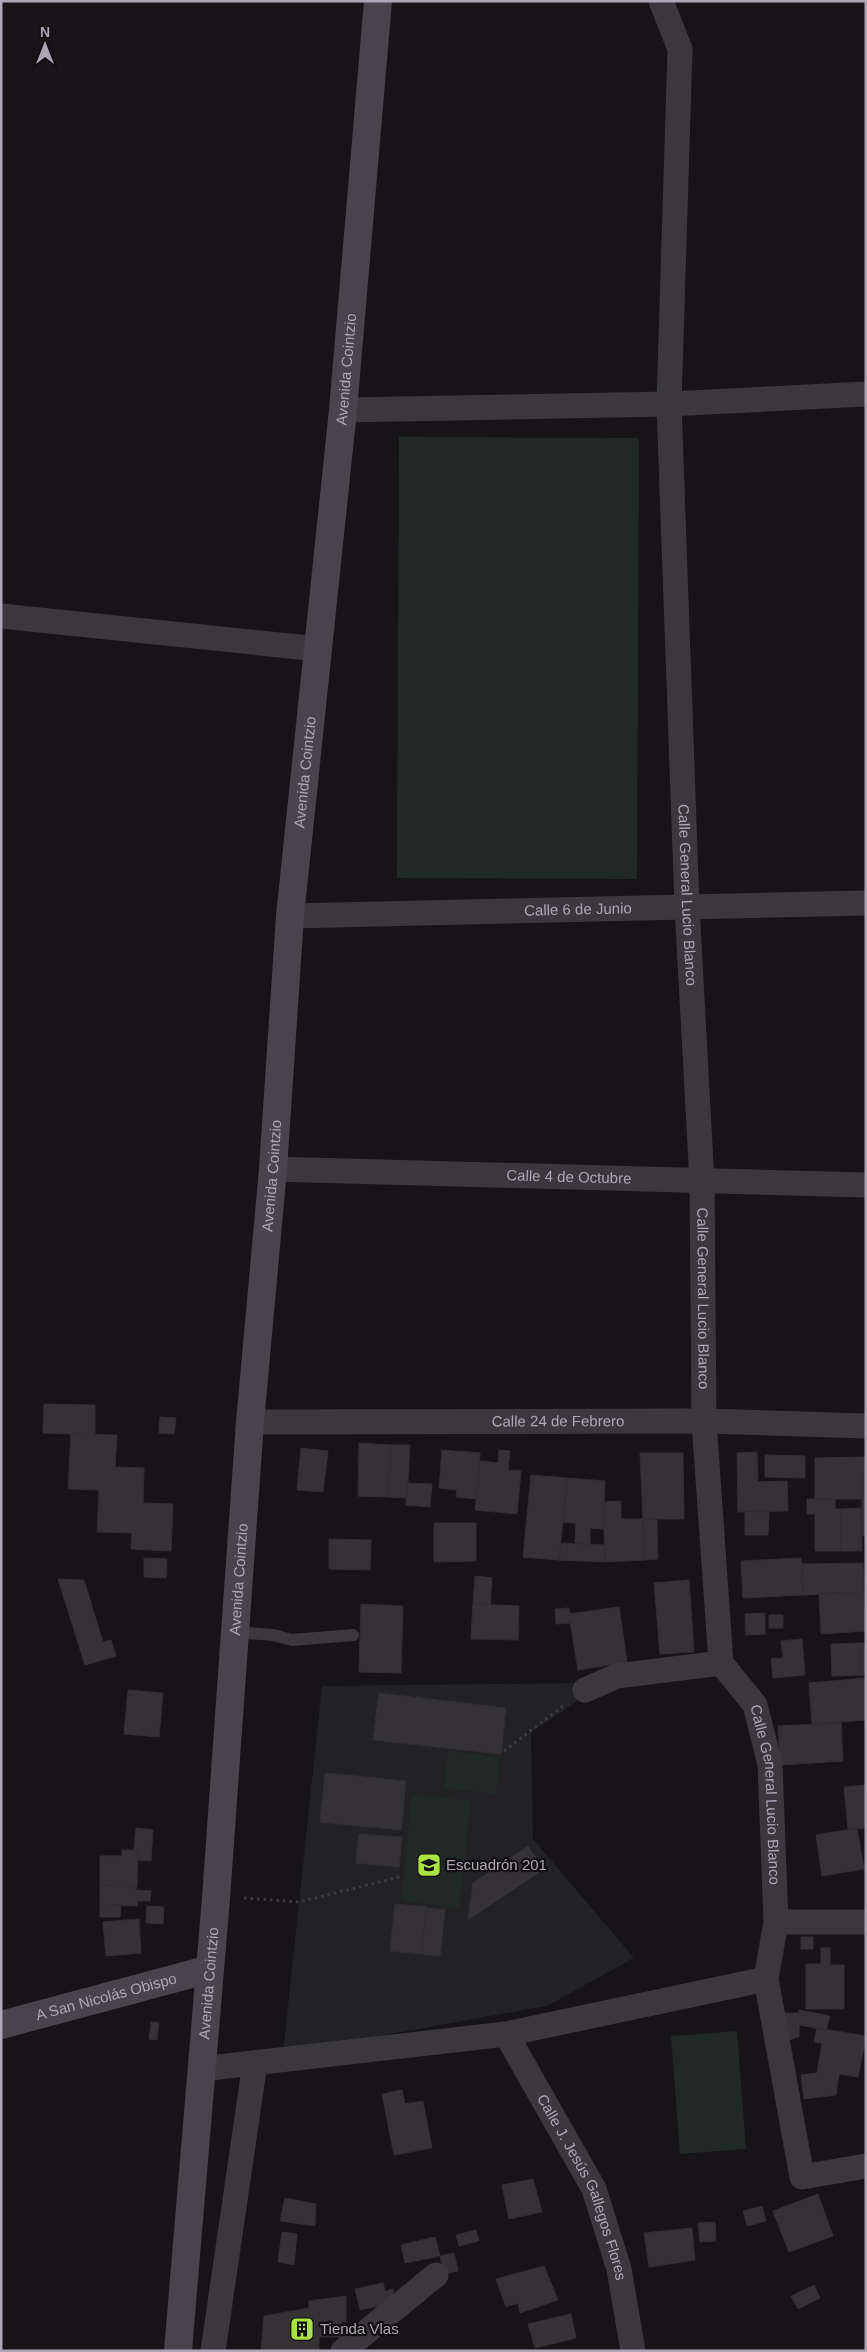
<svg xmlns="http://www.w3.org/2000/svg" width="867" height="2352" font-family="Arial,sans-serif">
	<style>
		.built { fill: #222123 }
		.park { fill: #212927 }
		.building { fill: #343235; stroke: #312f32 }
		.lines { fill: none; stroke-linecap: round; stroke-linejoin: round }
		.path { stroke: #3e3c42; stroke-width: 3; stroke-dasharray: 2.5 4; stroke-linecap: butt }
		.service { stroke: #3a383d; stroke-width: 12 }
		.minor { stroke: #3a383d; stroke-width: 25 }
		.secondary { stroke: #47444b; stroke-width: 28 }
		.labels { text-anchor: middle; stroke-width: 4.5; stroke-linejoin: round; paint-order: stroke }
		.street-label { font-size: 15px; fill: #ada7b5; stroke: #110f11 }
		.poi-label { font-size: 15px; fill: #ada7b5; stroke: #110f11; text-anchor: start }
	</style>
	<rect width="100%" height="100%" fill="#161416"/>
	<path class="built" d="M585,1683v13l-54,36 2,107 101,119 -87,48 -264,47 39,-367z"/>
	<path class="park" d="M399,437l240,1 -2,441 -240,-1z
		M448,1751l52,6 -4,37 -52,-6z
		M412,1794l59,7 -12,107 -58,-7z
		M737,2031l9,118 -66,5 -9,-118z"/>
	<path class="building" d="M44,1404l51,1v30l-52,-2z
		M160,1417l16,1 -2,16 -15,-1z
		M71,1434l46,1 -2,32 29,1 -1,35 30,1 -2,47 -40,-2 1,-16 -35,-1 2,-42 -31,-1z
		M359,1443l32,2 -3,52 -30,-1z
		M391,1445h19l-3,53 -19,-1z
		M301,1448l27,3 -5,41 -26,-2z
		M442,1450l38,3 -3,46 -21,-2 1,-7 -18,-2z
		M499,1450l11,1 -2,19 13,1 -4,43 -42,-4 5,-49 18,2z
		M757,1452l1,30 29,-1 1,30 -50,1 -1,-59z
		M640,1453h43l1,66h-41z
		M765,1455l40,1v22l-40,-1z
		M866,1457v17h-4v25h-47v-41z
		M862,1474h4v62h-4z
		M531,1475l36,3 -8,82 -36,-3z
		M567,1478l38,3 -2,48 -13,-1v16l-15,-1 1,-20 -13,-1z
		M408,1483l24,1 -2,23 -24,-2z
		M807,1499h28v10h6v42h-26v-37h-8z
		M621,1501v18h22l1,41 -39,2 -2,-60z
		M861,1508l1,43h-21v-42z
		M745,1512h24l-1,23h-23z
		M643,1519h14l1,40 -14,1z
		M434,1523h42v38l-42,1z
		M329,1539l42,1 -1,30 -41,-1z
		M560,1543l45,2v17l-46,-2z
		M144,1558l23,1 -1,19 -22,-1z
		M801,1558l2,37 -60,3 -2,-37z
		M863,1563l1,29 -61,3 -1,-31z
		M475,1576l17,2 -2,27 -17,-1z
		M58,1579l26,1 19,62 8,-2 5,16 -31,9z
		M689,1580l5,72 -34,2 -6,-71z
		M864,1592l1,39 -44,3 -2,-41z
		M361,1604l42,2 -2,67 -42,-1z
		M473,1604l46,2 -1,34 -47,-1z
		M619,1607l8,55 -49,8 -9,-56z
		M569,1608l1,15 -14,1 -1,-15z
		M765,1613v21l-19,1 -1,-21z
		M769,1615h14v13h-14z
		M802,1639l3,36 -32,3 -2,-19 12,-1 -2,-17z
		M859,1643h7v32h-6z
		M859,1643l1,32 -28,1 -1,-32z
		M866,1678v42l-54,4 -3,-41z
		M128,1690l35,3 -4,44 -35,-3z
		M379,1693l127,15 -5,46 -128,-14z
		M841,1723l2,38 -63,4 -2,-39z
		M325,1773l81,8 -5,49 -81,-8z
		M866,1785v43l-18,1 -4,-42z
		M136,1828l17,2 -2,31 -13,-1v-10h-4z
		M857,1828l7,41 -42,7 -6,-41z
		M359,1834l43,3 -3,30 -43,-4z
		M528,1846l16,23 -76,51 5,-37z
		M122,1850h16l-1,36 -37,-1v-29h22z
		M100,1885l37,1 -2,4 16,1 -1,10h-12l-1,5 -37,-2z
		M100,1904l21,1 -1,12h-20z
		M395,1904l32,3 -6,47 -31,-3z
		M147,1906l17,1 -1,17 -17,-1z
		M426,1908l19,2 -5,46 -19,-2z
		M139,1919l2,34 -35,3 -3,-34z
		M801,1937h12v12h-12z
		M821,1948h9v17h14v44h-38v-45h15z
		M799,2010l31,6 -4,14 -27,-5v12l-10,3 -7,-27h16z
		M151,2022l8,1 -2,17 -8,-1z
		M817,2028l49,8 -8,41 -19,-3 -3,21 -32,4 -3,-24 16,-2 5,-30 -8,-1z
		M402,2090l3,14 18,-3 9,47 -38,7 -12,-61z
		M533,2179l9,33 -33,7 -7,-34z
		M818,2194l15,42 -44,16 -16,-41z
		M285,2198l31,6 -1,22 -35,-5z
		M762,2206l4,15 -19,5 -4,-15z
		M715,2222l1,19 -16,1 -2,-19z
		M692,2228l3,32 -46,7 -5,-34z
		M476,2230l3,11 -20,5 -3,-11z
		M282,2232l15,2 -3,31 -16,-3z
		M435,2237l5,19 -35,7 -4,-18z
		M454,2253l4,18 -14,3 -4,-18z
		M544,2266l14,34 -38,13 -2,-10 -12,4 -10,-28z
		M383,2283l2,8 8,-2 3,13 -36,8 -5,-21z
		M814,2285l6,13 -22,11 -7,-13z
		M346,2296v26l-4,-1 -1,16h-22v13l-58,1 3,-35 45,-8v-7z
		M571,2314l5,24 -41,10 -7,-24z"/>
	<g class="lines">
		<path class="path" d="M504,1751l59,-45
			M244,1898l55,4 101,-25"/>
		<path class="service" d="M235,1632l38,3 19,5 61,-5"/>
		<g class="minor">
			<path id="s1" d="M661,1l19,48 -11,355 18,502 15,276 2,239 17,242 34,42 15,59 6,158 -10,57 36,198 64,-11"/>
			<path d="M343,410l326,-6 197,-10"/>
			<path d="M1,616l317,33"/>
			<path id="s2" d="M290,916l576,-13"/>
			<path id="s3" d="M273,1169l593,16"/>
			<path id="s4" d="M250,1422l454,-1 162,5"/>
			<path d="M585,1690l32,-14 104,-13"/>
			<path d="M776,1922h90"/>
			<path id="s5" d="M506,2034l88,155 25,80 14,82"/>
			<path d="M201,2069l305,-35 260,-55"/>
			<path d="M213,2351l42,-288"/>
			<path d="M343,2351l93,-76"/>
		</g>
		<g class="secondary">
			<path id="s6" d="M1,2025l209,-56"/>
			<path id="s7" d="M178,2351l38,-453 34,-476 23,-253 17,-253 53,-506 35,-409"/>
		</g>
	</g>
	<defs>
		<g id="school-square" transform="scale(1.25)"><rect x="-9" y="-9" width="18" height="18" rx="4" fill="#aae33f" stroke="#110f11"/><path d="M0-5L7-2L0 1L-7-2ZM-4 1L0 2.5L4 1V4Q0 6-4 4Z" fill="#111"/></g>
		<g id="building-square" transform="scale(1.25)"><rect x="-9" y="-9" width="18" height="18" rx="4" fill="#aae33f" stroke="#110f11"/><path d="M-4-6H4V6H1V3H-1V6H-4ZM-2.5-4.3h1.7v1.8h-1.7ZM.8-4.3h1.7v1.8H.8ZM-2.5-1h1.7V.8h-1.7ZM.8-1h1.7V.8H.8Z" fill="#111"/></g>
	</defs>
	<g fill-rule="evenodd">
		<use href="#school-square" x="429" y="1865"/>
		<use href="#building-square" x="302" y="2329"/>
	</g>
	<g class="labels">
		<g class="street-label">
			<text dy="5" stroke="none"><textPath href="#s7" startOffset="1989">Avenida Cointzio</textPath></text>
			<text dy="5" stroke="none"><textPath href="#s7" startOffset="1584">Avenida Cointzio</textPath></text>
			<text dy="5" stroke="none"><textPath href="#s1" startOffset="898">Calle General Lucio Blanco</textPath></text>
			<text dy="5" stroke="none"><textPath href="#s2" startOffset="288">Calle 6 de Junio</textPath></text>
			<text dy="5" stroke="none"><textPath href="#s7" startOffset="1179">Avenida Cointzio</textPath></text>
			<text dy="5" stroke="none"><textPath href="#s3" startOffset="296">Calle 4 de Octubre</textPath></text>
			<text dy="5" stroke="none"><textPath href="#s1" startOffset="1302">Calle General Lucio Blanco</textPath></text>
			<text dy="5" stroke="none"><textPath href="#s4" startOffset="308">Calle 24 de Febrero</textPath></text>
			<text dy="5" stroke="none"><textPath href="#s7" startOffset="774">Avenida Cointzio</textPath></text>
			<text dy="5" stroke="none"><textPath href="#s1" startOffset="1812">Calle General Lucio Blanco</textPath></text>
			<text dy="5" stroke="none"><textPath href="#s7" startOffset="369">Avenida Cointzio</textPath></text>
			<text dy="5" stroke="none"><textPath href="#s6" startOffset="109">A San Nicolás Obispo</textPath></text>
			<text dy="5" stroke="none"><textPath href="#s5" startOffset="172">Calle J. Jesús Gallegos Flores</textPath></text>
		</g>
		<g class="poi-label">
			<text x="446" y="1870">Escuadrón 201</text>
			<text x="320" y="2334">Tienda Vlas</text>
		</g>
	</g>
	<rect width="867" height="2352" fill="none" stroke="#ada7b5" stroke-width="5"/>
	<g transform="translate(45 45)" stroke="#110f11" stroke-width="4" paint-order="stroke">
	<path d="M0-4L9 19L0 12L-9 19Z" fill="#ada7b5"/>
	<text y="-8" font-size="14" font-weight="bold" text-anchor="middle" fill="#ada7b5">N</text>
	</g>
</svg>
